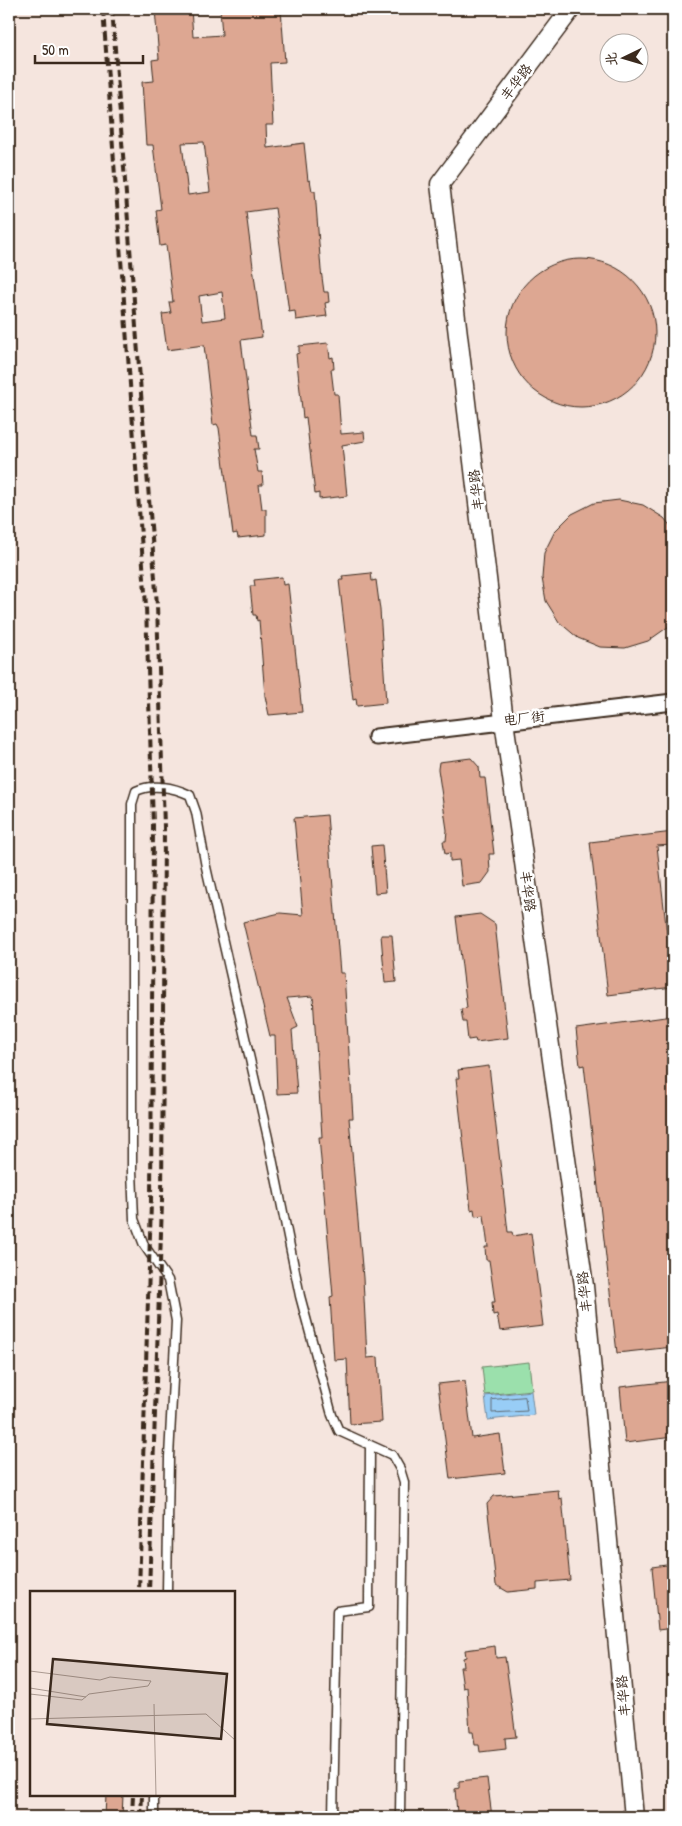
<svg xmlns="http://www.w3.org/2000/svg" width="682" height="1826" font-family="'Patrick Hand','LXGW WenKai TC',sans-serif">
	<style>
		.green { fill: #9be0ac; stroke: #6b8565 }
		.water { fill: #98cdf6; stroke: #738ca0 }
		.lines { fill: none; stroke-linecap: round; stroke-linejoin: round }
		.shore { stroke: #606b74; stroke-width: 1 }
		.building { fill: #dda792; stroke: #3b2a1e; fill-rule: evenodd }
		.service-casing { stroke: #3b2a1e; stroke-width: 11 }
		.minor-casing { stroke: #3b2a1e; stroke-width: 19 }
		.tertiary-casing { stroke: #3b2a1e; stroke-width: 21 }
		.service { stroke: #fff; stroke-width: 8 }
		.minor { stroke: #fff; stroke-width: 15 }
		.tertiary { stroke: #fff; stroke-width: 18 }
		.rail { stroke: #3b2a1e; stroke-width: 4; stroke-dasharray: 8 4; stroke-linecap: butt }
		.labels { text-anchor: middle; stroke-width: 5; stroke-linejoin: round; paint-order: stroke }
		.street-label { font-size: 14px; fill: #3b2a1e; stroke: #fff }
		.inset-road { fill: none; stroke: #ab9a91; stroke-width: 1 }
		.view { fill: #3b2a1e; fill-opacity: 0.15; stroke: #3b2a1e; stroke-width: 2.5 }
		.inset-edge { fill: none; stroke: #3b2a1e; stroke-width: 2.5 }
	</style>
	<rect width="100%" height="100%" fill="#f5e5de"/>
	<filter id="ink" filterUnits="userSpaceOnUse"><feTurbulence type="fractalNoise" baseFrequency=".02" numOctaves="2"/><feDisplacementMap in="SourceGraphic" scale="10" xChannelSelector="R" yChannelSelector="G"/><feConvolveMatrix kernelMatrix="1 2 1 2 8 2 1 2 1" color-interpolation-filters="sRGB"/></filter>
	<g filter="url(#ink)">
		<path class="green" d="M529,1362l3,28 -47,5 -3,-28z"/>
		<path class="water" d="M531,1391l3,24 -46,5 -3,-24z"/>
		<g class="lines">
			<path class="shore" d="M525,1397l2,14 -35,2v-13z"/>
		</g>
		<path class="building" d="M155,9h36l2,28 29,-2 -2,-26h61l4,53 -15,1 3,62h-7l1,23 37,-5 4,38 2,-1 2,11h3l6,79 3,22h4l1,10 -4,1 2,13 -31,4 -1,-9 -6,1 -14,-104 -29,4 16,125 -21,3 12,95h4l2,14h-5l4,23h4l1,13h-4l3,24h4v26l-28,3 -1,-5 -4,1 -14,-106 -2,-4 -4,1 -9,-80 -37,5 -5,-36 9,-1 -2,-11h4l-7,-57 -6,1 -4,-36 5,-1 -8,-64h-7l-4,-63 12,-1 -2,-21 7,-1zM204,142l6,50 -22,3 -6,-52zM222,292l3,26 -23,3 -3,-25z
			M507 333a74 74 0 1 1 148 0a74 74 0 1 1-148 0Z
			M328,343l2,15 3,-1 1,12h-3l3,25h4l3,40 23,-2 1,9 -23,4 5,51 -28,3v-6l-4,1 -9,-77 -3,1 -7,-64 3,-1v-7z
			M619,500l24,5 21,13 9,11v91l-5,7 -20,14 -23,7 -25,-1 -22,-9 -19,-16 -13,-21 -4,-23 2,-25 11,-22 17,-17 22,-11z
			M371,573l1,8 4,-1 4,30 6,93 -29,3 -1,-7 -3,1 -14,-120h4l-1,-4z
			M282,577l1,8 5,-1 14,128 -33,3 -4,-19 -6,-76 -2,1 -1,-6h-3l-3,-29h5l-1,-6z
			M471,758l8,9 1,11h5l9,76h-5l1,18 -8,11 -20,3 -3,-26 -9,1v-8l-5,1 -2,-13h3l1,-11 -9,-61 1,-7z
			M327,815l13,158h4l9,145h-4l14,160 4,80 11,-1 4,65 -32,2 -3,-65 -13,1 -4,-63 3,-1 -14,-159h3l-9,-141 -26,2 11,29 -6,3 5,63 -20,1 -2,-58h-5l-27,-114 37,-9 23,2 -9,-97z
			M673,832v13l-16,1 16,141 -65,8 -18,-153z
			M382,845l4,47 -11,1 -4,-47z
			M480,914l15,10 13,114 -32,4 -1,-3 -7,1 -2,-18h-3l-2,-13 6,-1 -11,-91z
			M381,935h11l4,47 -11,1z
			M673,1016v331l-56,6 -33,-288 -4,1 -4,-37z
			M489,1066l19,166h4l1,4 18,-3 12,93 -43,5 -3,-17 -4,1 -1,-13h3l-6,-42h-3l-1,-13h3l-4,-32 -9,1 -1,-7 -3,1 -15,-132h3l-1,-8z
			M465,1381l7,57 28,-4 5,39 -55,6 -12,-95z
			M673,1381v56l-48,6 -5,-56z
			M558,1490l1,9 3,-1 8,82 -33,3v6l-29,3 -12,-7 -9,-81 7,-8z
			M673,1564v64l-15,2 -6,-63z
			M495,1646l1,12 9,-1 11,80 -11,1 1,11 -26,3 -1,-7h-4l-2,-13h-3l-3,-45 -4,1 -3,-21h4l-1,-9 3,-1 -1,-7z
			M487,1778l5,39h-30l-1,-5 -4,1 -2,-24 4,-1v-7z
			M106,1795h17l-1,22h-17z"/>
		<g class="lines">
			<g class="service-casing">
				<path id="service" d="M167,1592l2,-135 7,-136 -8,-41 -24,-35 -10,-26 -2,-48v-367l4,-13c16,-8 37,-4 54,4l6,17 10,55 62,271 32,158 32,119 7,16 53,24 8,14 4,13 -4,335
					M154,1817v-22
					M333,1817l4,-206 32,-4 1,-161"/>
			</g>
			<g class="minor-casing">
				<path id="minor" d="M376,737l297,-35"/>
			</g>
			<g class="tertiary-casing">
				<path id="tertiary" d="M571,9l-131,175 64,537 80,565 50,531"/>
			</g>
			<use href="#service" class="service"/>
			<use href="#minor" class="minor"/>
			<use href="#tertiary" class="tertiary"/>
			<path class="rail" d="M103,9l43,597 7,219 -2,377 -12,390
				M112,9l45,596 7,222 -2,376 -13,389
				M132,1817l1,-22
				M141,1817l1,-22"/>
		</g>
	</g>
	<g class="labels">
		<g class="street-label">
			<text transform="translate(516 82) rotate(-53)" y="5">丰华路</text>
			<text transform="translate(476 490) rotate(-97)" y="5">丰华路</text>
			<text transform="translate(524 718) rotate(-6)" y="5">电厂街</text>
			<text transform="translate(528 891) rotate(82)" y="5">丰华路</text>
			<text transform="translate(584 1292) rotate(-96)" y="5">丰华路</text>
			<text transform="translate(623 1696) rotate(-95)" y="5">丰华路</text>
		</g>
	</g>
	<g transform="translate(30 1591)">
		<rect width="205" height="205" fill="#f5e5de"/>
		<path class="inset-road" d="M0,80l70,9 10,-3 41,4 -3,5 -59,8 -7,6 -52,-6M0,97l56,9M124,113l2,92M0,128l176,-5 29,26"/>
		<path class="view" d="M23,68l174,15 -6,65 -174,-15z"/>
		<rect width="205" height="205" class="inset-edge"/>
	</g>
	<rect width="682" height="1826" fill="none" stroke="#fff" stroke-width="30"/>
	<rect x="15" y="15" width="652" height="1796" fill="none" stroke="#3b2a1e" stroke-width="2" filter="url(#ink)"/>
	<g transform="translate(624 58) rotate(265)"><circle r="24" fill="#ffffff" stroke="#b1aaa5"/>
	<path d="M0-4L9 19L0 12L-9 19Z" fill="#3b2a1e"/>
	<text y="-8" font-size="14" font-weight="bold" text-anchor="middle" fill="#3b2a1e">北</text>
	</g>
	<path d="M35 55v8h108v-8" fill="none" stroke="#3b2a1e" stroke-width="2.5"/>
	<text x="42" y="55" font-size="15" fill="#3b2a1e" stroke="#ffffff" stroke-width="4" paint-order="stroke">50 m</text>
</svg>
